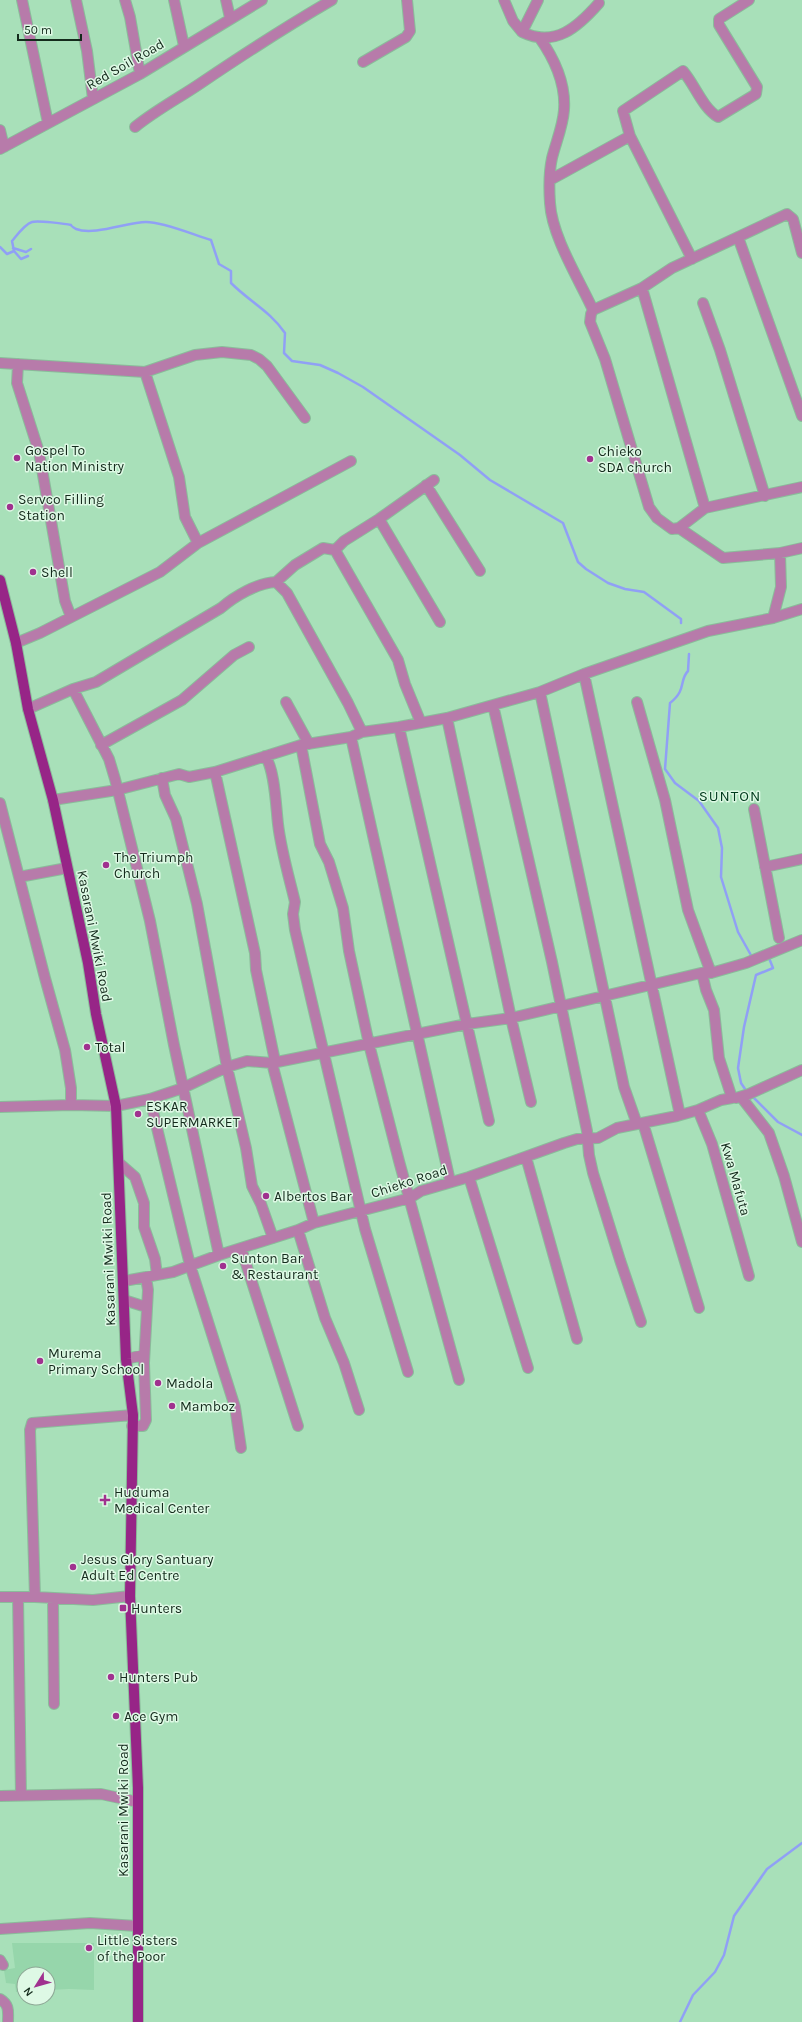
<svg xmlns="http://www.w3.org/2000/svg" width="802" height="2022" font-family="Karla,sans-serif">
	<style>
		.built { fill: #96d6ab }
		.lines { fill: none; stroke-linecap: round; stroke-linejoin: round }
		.stream { stroke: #90a0f5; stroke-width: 2.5 }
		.minor-casing { stroke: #8abc9a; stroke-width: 12 }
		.major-casing { stroke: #8abc9a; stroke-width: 12 }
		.minor { stroke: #b77baa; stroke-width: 10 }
		.major { stroke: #972587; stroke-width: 10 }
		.poi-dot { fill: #a0318f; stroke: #def9e5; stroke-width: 1.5 }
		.labels { text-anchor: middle; stroke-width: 3; stroke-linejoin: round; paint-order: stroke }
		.street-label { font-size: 14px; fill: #142b1c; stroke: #def9e5 }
		.poi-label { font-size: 14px; fill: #142b1c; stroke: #def9e5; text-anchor: start }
		.neighbourhood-label { font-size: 15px; letter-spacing: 1px; fill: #003a1c; stroke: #def9e5 }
	</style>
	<rect width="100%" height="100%" fill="#a8e0b9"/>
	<path class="built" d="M12,1943h82v47l-25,-1 -21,1v-16h-24v18h-8l-1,-8 -9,-1 -2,-13 11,-2z"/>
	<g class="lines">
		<path class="stream" d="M0,247l7,7 7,-3 -2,-10c5,-6 13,-17 20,-19 5,-2 35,2 39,3 0,1 5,4 5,4 18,7 52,-7 70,-7 18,0 48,13 65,18l8,24 12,7v12c19,19 39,28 54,50l-1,20 8,8 28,4 18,8 25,14 97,68 30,25 73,43 15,39 8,7 22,14 17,6 19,3 37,27v4
			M13,248l13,4 5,-3
			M14,251l7,8 7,-3
			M689,654l-1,17c-9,9 -1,19 -18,32l-5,66 10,14 24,18 19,27 4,20 -1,29 17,55 14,25
			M747,1092l-6,-9 -3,-15 6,-41 12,-52 17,-7 -4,-10
			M751,1095l27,27 24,13
			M680,2022l13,-27 22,-23 9,-17 10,-39 33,-47 35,-26"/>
		<g class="minor-casing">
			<path id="minor" d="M22,0l26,123
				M76,0l11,51 6,48
				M125,0l5,17 10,57
				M174,0l10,46
				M226,0l4,18
				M504,0l9,21 9,11
				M538,0l-16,32c33,16 56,-5 77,-29
				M539,37c15,21 27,46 25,73 -1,16 -8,32 -12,48 -3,14 -3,31 -2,45 2,34 29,76 43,107
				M363,62l43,-25 4,-6 -3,-31
				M135,127c21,-17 44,-29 66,-44 43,-29 86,-57 131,-83
				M0,130l4,17
				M630,136l-7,-25 60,-40c12,14 19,36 35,46l38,-23 1,-7 -38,-62v-6l30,-19
				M0,149l140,-75 122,-74
				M550,180l80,-44 62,123
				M738,237l64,179
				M802,253l-9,-34 -6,-5 -115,54 -30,20 -49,22 -2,4 -1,8 15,37 44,148 8,11 15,11 7,-1 26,-20 97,-21
				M642,288l63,220
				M703,303l17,47 45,146
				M0,363l145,9 50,-17 27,-3 29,3 8,4 8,7 38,52
				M18,364l-1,19 22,69 26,149 6,16
				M145,372l34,105 6,40 13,26
				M426,485l54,86
				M379,519l61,103
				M679,528l44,30 57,-5 22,-5
				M276,582l19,-17 28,-17 12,2
				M773,618l8,-31 -1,-34
				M16,643l24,-10 120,-61 38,-29 153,-82
				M584,674l96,441
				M73,689l36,70 6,20 35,142 24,124 45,210
				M540,692l84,395 13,37
				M286,702l23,42
				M637,702l28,98 23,110 23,63
				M493,705l59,257 35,169 2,24 4,18 27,87 21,62
				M28,709l45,-20 23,-7 125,-74c14,-12 36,-25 55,-26l11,11 61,110 14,29
				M447,718l64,300 20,84
				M421,723l-16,-39 -7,-24 -63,-110 9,-9 35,-22 55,-39
				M399,727l90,394
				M351,737l99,444
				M101,745l81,-45 52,-45 15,-8
				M301,745l19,99 9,18 14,46 6,43 20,93 30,117 60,219
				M265,756c10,13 11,52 13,68 3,26 11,53 17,78l-2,12 2,16 70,299 43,143
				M215,772l40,181 1,17 19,91
				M162,778l3,17 11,24 21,85 30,163 19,81 6,38 9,18 12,34
				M53,800l64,-10 62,-16 10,3 26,-5 86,-27 50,-8 11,-5 37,-5 48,-9 46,-13 47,-13 44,-18 124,-43 65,-13 29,-9
				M0,803l45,175 20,72 6,38v17
				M754,809l25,129
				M765,867l37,-8
				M19,877l48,-9
				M272,1063l42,160
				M741,1097l28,36 15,43 18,66
				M736,1098l13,-4 53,-24
				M150,1099l40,166 45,142 6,41
				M0,1107l71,-2 45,1 34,-7 33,-11 44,-21 20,-6 25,2 195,-39 44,-6 194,-46 6,1 35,-10 56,-23
				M698,1110l23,-10 11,-2 -13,-40 -5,-48 -8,-20 -4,-17
				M643,1123l56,185
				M526,1157l51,182
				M119,1163l16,14 9,26v24l11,32 2,16
				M469,1177l59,191
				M298,1230l27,88 19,45 15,47
				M241,1248l57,178
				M124,1281l49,-9 46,-17 79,-25 16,-7 96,-25 11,-7 48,-14 95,-34 13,-4 21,-1 19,-10 60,-12 21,-6 14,34 37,132
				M124,1300l22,7
				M126,1359l18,-4
				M132,1426h11l3,-6 -2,-57 4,-73 -2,-13
				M0,1597h35l58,3 37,-4
				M18,1597l3,199
				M35,1597l-5,-167 2,-7 101,-8
				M53,1598l1,106
				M0,1796l101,-2 37,8
				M0,1929l90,-6 47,3
				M0,1960l3,5
				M0,1999c10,6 8,13 8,23"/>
		</g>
		<g class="major-casing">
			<path id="major" d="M0,580l16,63 12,66 25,91 35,163 8,51 20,92 10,253 7,56 -3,181 8,192v234"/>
		</g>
		<use href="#minor" class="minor"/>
		<use href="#major" class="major"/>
	</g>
	<g class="poi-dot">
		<circle cx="17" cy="458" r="4"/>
		<circle cx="590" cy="459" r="4"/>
		<circle cx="10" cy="507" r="4"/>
		<circle cx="33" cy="572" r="4"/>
		<circle cx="106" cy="865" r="4"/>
		<circle cx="87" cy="1047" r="4"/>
		<circle cx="138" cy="1114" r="4"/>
		<circle cx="266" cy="1196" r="4"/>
		<circle cx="223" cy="1266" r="4"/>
		<circle cx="40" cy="1361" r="4"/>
		<circle cx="158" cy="1383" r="4"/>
		<circle cx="172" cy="1406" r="4"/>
		<path d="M103 1494h4v4h4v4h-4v4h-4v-4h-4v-4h4z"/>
		<circle cx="73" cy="1567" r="4"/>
		<rect x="119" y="1604" width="8" height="8" rx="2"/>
		<circle cx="111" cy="1677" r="4"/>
		<circle cx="116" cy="1716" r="4"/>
		<circle cx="89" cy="1948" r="4"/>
	</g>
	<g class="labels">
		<g class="street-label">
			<text transform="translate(125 64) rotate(-30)" y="5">Red Soil Road</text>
			<text transform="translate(95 936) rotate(79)" y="5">Kasarani Mwiki Road</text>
			<text transform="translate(736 1179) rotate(74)" y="5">Kwa Mafuta</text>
			<text transform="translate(409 1181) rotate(-18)" y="5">Chieko Road</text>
			<text transform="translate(108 1259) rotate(-92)" y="5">Kasarani Mwiki Road</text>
			<text transform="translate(123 1810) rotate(-90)" y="5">Kasarani Mwiki Road</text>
		</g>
		<g class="poi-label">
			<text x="25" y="455">Gospel To<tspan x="25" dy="16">Nation Ministry</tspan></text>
			<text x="598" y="456">Chieko<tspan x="598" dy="16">SDA church</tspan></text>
			<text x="18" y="504">Servco Filling<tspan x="18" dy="16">Station</tspan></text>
			<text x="41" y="577">Shell</text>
			<text x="114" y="862">The Triumph<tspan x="114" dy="16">Church</tspan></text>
			<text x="95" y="1052">Total</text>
			<text x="146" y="1111">ESKAR<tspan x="146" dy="16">SUPERMARKET</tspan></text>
			<text x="274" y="1201">Albertos Bar</text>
			<text x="231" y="1263">Sunton Bar<tspan x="231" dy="16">&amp; Restaurant</tspan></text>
			<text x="48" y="1358">Murema<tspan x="48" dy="16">Primary School</tspan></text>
			<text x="166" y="1388">Madola</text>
			<text x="180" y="1411">Mamboz</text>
			<text x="114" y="1497">Huduma<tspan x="114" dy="16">Medical Center</tspan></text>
			<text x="81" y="1564">Jesus Glory Santuary<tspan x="81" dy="16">Adult Ed Centre</tspan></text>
			<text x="131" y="1613">Hunters</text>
			<text x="119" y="1682">Hunters Pub</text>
			<text x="124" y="1721">Ace Gym</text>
			<text x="97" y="1945">Little Sisters<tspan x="97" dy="16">of the Poor</tspan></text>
		</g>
		<g class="neighbourhood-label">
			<text x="730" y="801">SUNTON</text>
		</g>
	</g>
	<g transform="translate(36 1986) rotate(233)"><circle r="19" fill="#def9e5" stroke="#8da795"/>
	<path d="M0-3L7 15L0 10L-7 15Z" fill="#a0318f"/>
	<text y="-6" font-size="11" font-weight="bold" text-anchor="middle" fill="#142b1c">N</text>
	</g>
	<path d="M18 34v6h63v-6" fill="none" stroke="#142b1c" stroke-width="2"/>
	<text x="24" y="34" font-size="12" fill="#142b1c" stroke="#def9e5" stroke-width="3" paint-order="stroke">50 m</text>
</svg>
